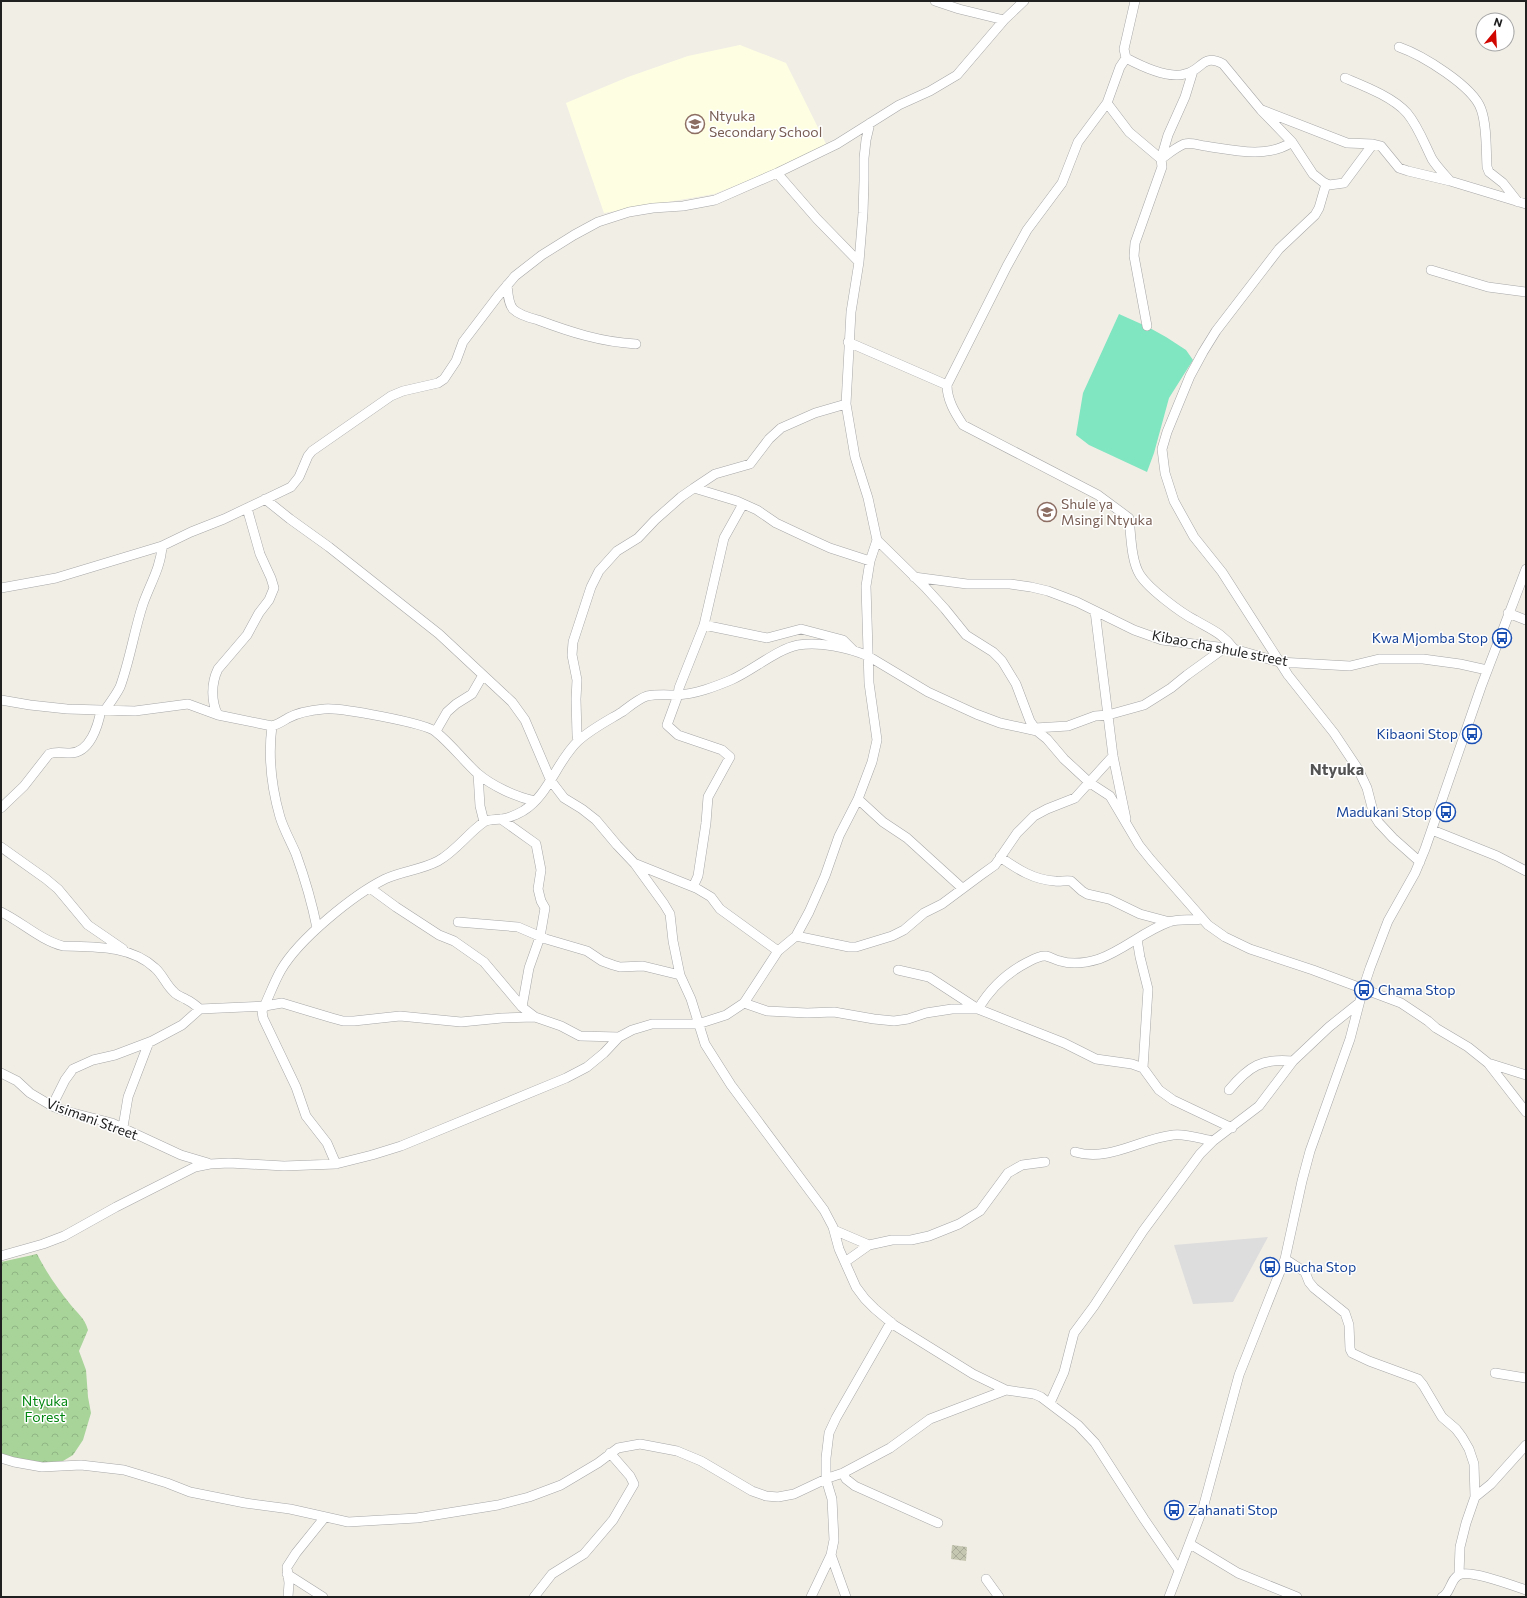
<svg xmlns="http://www.w3.org/2000/svg" width="1527" height="1598" font-family="Commissioner,sans-serif">
	<style>
		.residential { fill: #dedddd }
		.education { fill: #feffe2 }
		.construction { fill: url(#construction-cross-hatch) }
		.forest { fill: url(#forest-crowns) }
		.pitch { fill: #80e5c1 }
		.lines { fill: none; stroke-linecap: round; stroke-linejoin: round }
		.minor-casing { stroke: #a7a7a7; stroke-width: 10 }
		.minor { stroke: #fff; stroke-width: 9 }
		.labels { text-anchor: middle; stroke-width: 3; stroke-linejoin: round; paint-order: stroke }
		.education-label { font-size: 14px; fill: #785e54; stroke: #fff; text-anchor: start }
		.transit-label { font-size: 14px; fill: #164399; stroke: #fff; text-anchor: end }
		.street-label { font-size: 14px; fill: #202020; stroke: #fff }
		.park-label { font-size: 14px; fill: #058813; stroke: #fff }
		.quarter-label { font-size: 16px; font-weight: bold; fill: #535353; stroke: #fff }
	</style>
	<defs>
		<pattern id="construction-cross-hatch" width="8" height="8" patternUnits="userSpaceOnUse"><rect width="8" height="8" fill="#c6c7b1"/><path d="M0 0l8 8M0 8l8-8" fill="none" stroke="#aaab98"/></pattern>
		<pattern id="forest-crowns" width="20" height="18" patternUnits="userSpaceOnUse"><rect width="20" height="18" fill="#a8d399"/><path d="M2 6a3 3 0 1 1 6 0M12 15a3 3 0 1 1 6 0" fill="none" stroke="#90b584"/></pattern>
	</defs>
	<rect width="100%" height="100%" fill="#f1eee6"/>
	<path class="residential" d="M1268,1237l-35,65 -40,2 -19,-59z"/>
	<path class="education" d="M740,45l46,18 41,83 -57,26 -56,22 -110,19 -38,-110 62,-26 60,-21z"/>
	<path class="construction" d="M952,1545l15,2 -1,14 -15,-2z"/>
	<path class="forest" d="M37,1254c9,18 21,35 33,50 8,10 14,13 18,26l-9,21 7,19 2,27 3,16 -8,27 -10,15 -15,9 -16,1 -41,-10v-193z"/>
	<path class="pitch" d="M1119,314l29,13 18,10 20,13 7,10 -24,38 -15,55 -7,19 -58,-27 -13,-10 7,-42z"/>
	<g class="lines">
		<g class="minor-casing">
			<path id="minor" d="M935,1l24,8 45,11
				M1135,1l-11,48 2,9c15,8 42,21 59,16 18,-4 17,-21 38,-10l38,46 31,32 21,32 10,8 6,3 15,-2 29,-39 8,2 18,22 9,3 42,10 76,23
				M1399,47c23,8 74,39 82,62 6,16 5,41 6,58l2,5 14,11 15,19
				M1126,58l-6,9 -13,36 -29,39 -16,41 -35,47 -20,36 -60,119c0,15 8,28 16,40l135,70 31,23c2,17 2,43 11,57 9,14 41,38 55,45 17,10 27,13 39,29
				M1345,78c19,8 48,19 62,35 11,13 17,30 25,46 5,8 12,15 18,22
				M1107,103l22,29 32,27 1,8 -27,76 -1,13 13,70
				M1262,110l85,33 26,1
				M1161,159c7,-5 14,-11 23,-15 7,-2 14,1 21,2 27,4 62,13 87,-4
				M1161,159l7,-24 17,-38 8,-26
				M777,173l40,46 42,43
				M1326,184l-7,24 -4,7 -36,34 -63,82 -13,21 -13,24 -23,56 -5,17 3,24 9,28 20,36 28,35 66,103 46,58 24,36 9,19 7,27 5,8 14,15 27,24
				M1431,270l57,17 38,5
				M507,285c1,8 1,18 6,24 6,6 17,9 25,11 32,12 63,22 98,24
				M848,342l99,43
				M694,488l21,-14 35,-10 19,-25 12,-11 34,-15 31,-9
				M265,499l25,20 39,28 110,87 73,68 13,18 26,61 13,17 18,11 14,11 21,25 18,19 29,40 6,10 3,27 7,34 11,24 14,45 26,41 93,125 9,17 6,22 17,38 9,12 10,10 19,16 79,49 33,16 28,4 7,3 37,28 17,18 49,76 35,51
				M877,540l48,47 20,22 21,26 27,17 9,9 14,23 14,37 7,10 10,8 17,20 26,24 20,13 29,49 12,15 57,65 17,12 25,12 63,21 88,33 27,18 8,7 32,19 20,16 38,49
				M914,577l53,7h43l21,3 17,4 29,11 57,28 28,10 72,9 45,13 71,4 29,-7h44l37,5 27,6
				M1,588l55,-10 106,-32 29,-14 33,-13 67,-32 8,-10 9,-21 4,-5 79,-55 12,-5 35,-8 6,-4 12,-18 7,-19 35,-46 17,-20 27,-21 32,-20 24,-13 31,-10 24,-4 30,-2 32,-6 62,-27 60,-29 62,-39 31,-14 27,-16 47,-55 20,-19
				M1095,611l18,145 13,63
				M1508,613l18,7
				M704,625l63,13 34,-9 42,11 11,11
				M1,700l29,5 37,4 68,2 53,-7 30,11 54,11c7,-2 11,-5 16,-8 11,-6 25,-8 36,-9 14,-2 102,14 112,23 15,12 27,28 41,41 15,13 39,24 58,28
				M105,710c5,-7 11,-15 15,-23 10,-27 14,-56 23,-83 7,-20 18,-37 19,-58
				M218,715c-7,-13 -7,-32 0,-46l29,-34 12,-22 10,-13 5,-12 -3,-10 -11,-24 -13,-46
				M272,726c-4,30 0,63 8,91 4,13 11,25 16,37 9,25 16,49 21,74
				M1035,728l33,-2 27,-10 13,-1 36,-10 27,-17 16,-13 36,-26
				M436,731l11,-19 9,-8 16,-10 11,-19
				M578,741l-1,-6 -1,-36 1,-19 -5,-25 1,-13 18,-55 8,-16 18,-20 21,-13 17,-18 26,-23 13,-9 43,13 20,9 19,13 32,15 22,10 40,13
				M478,774l2,32 4,16
				M858,799l25,23 24,16 55,50
				M1,808l23,-22 25,-32c7,-3 13,-1 21,-1 20,0 28,-27 31,-43
				M501,819l35,25 5,26 -3,19 3,12 4,7 -5,29 -11,31 -7,39
				M1432,830l65,26 29,15
				M1,847l45,32 12,10 30,36 35,24
				M1000,857c17,12 34,23 55,24 5,1 10,-1 16,0l11,10 5,3 22,5 31,15 30,8
				M636,864l60,24 15,9 9,12 58,42
				M693,887l5,-11 8,-53 2,-26 22,-40 -8,-7 -44,-15 -11,-10 11,-30 1,-7 25,-63 20,-87 19,-34
				M370,888l26,19 43,28 15,6 30,21 38,45 13,10
				M1,912c21,10 39,28 62,34 31,1 67,-1 92,22 8,7 11,17 19,24 3,4 9,5 13,8 5,2 9,6 13,9
				M458,922l60,5 28,12 41,12 15,10 11,4 7,2 23,-1 37,9
				M796,936l53,11h7l36,-11 12,-6 20,-17 18,-9 39,-29 14,-10 22,-32 17,-17 13,-7 28,-11 38,-42
				M1137,939l3,18 8,32 -5,79
				M898,970l31,7 49,32c12,-20 27,-35 48,-46 6,-3 13,-8 20,-7 5,1 9,4 14,5 13,4 26,2 39,-2 25,-9 45,-28 70,-37 11,-4 22,-1 33,-3
				M744,1003l23,8 40,2 27,-1 40,7 20,2 14,-2 18,-6 26,-4h26l86,34 32,16 36,5 11,4 16,22 14,10 59,28
				M1488,1063l38,12
				M1,1073l16,8 13,12 22,13 13,5 47,12 69,32 27,8
				M1229,1090c20,-24 33,-32 64,-29
				M52,1106l13,-26 8,-11 20,-9 22,-5 37,-14 30,-16 18,-16 65,-3 17,-3 50,15 11,3h11l46,-5 61,6 41,-4 33,-1 26,9 19,10 39,1
				M123,1127l5,-30 21,-55
				M1075,1152c34,10 64,-13 98,-17 12,-2 28,4 40,6
				M336,1164l-9,-21 -21,-27 -10,-29 -33,-69 -1,-7c6,-12 12,-29 19,-41 18,-31 72,-75 104,-91 17,-8 36,-9 53,-18 18,-10 29,-27 46,-39 5,-3 11,-2 18,-3 7,-1 14,-4 21,-8 26,-16 33,-49 55,-70 13,-12 29,-20 44,-29 8,-6 16,-13 25,-16 10,-2 20,-1 30,-1 19,-1 37,-8 54,-15 21,-9 46,-31 67,-35 23,-3 49,2 70,11l60,36 48,22 24,9 37,8
				M834,1230l35,15
				M1,1256l42,-12 21,-8 52,-29 79,-40 15,-3 19,-1 55,3 52,-2 36,-9 29,-9 165,-68 21,-11 17,-14 15,-16 13,-7 20,-6h46l28,-9 18,-12 34,-52 18,-15 13,-24 16,-36 14,-40 19,-37 14,-37 5,-22 -8,-57 -3,-97 4,-25 7,-21 -9,-42 -13,-41 -9,-53 5,-92 8,-50 4,-49 1,-32v-23l2,-18 4,-17
				M1285,1259l20,13 4,10 5,6 31,25 4,12 1,24 2,4 17,8 49,18 5,6 19,32 14,12 6,8 7,12 5,15 1,33 -9,26 -6,24 -1,27
				M845,1262l24,-17 23,-5h19l18,-4 30,-12 21,-13 28,-38 14,-8 23,-3
				M1495,1373l31,5
				M1050,1403l14,-31 10,-39 20,-27 49,-75 57,-77 13,-13 46,-35 34,-45 36,-34 30,-24
				M1,1458l13,4 28,5 39,-2 43,5 43,13 23,9 55,11 45,6 58,13 69,-4 81,-13 31,-8 32,-12 37,-22 20,-15 22,-4 37,7 24,10 51,30 14,5 12,1 16,-3 34,-16 15,-5 47,-25 40,-29 76,-29
				M843,1473l3,6 9,7 83,37
				M1475,1497l16,-13 35,-39
				M1190,1544l48,29 59,24
				M831,1555l15,42
				M287,1574l36,23
				M986,1579l13,18
				M288,1597l1,-14 -2,-16 9,-14 29,-36
				M534,1597l18,-23 32,-20 29,-34 21,-36 -4,-8 -20,-23
				M811,1597l20,-42 3,-15 -2,-41 -6,-20v-21l3,-25 7,-15 55,-96
				M1169,1597l34,-89 36,-133 46,-116 17,-78 8,-30 40,-112 13,-50 7,-21 18,-47 27,-48 10,-24 56,-162 45,-118
				M1442,1597c9,-4 8,-18 17,-22 10,-6 55,11 67,15"/>
		</g>
		<use href="#minor" class="minor"/>
	</g>
	<defs>
		<g id="school-ring" transform="scale(1)"><circle r="9.5" fill="#fff" stroke="#8d6e63" stroke-width="1.5"/><path d="M0-5L7-2L0 1L-7-2ZM-4 1L0 2.5L4 1V4Q0 6-4 4Z" fill="#8d6e63"/></g>
		<g id="bus-ring" transform="scale(1)"><circle r="9.5" fill="#fff" stroke="#1a4fb4" stroke-width="1.5"/><path d="M-5-6H5V4H4V6H2V4H-2V6H-4V4H-5ZM-3.5-4V0h7V-4ZM-3.5 1.2v1.5H-2V1.2ZM2 1.2v1.5H3.5V1.2Z" fill="#1a4fb4"/></g>
	</defs>
	<g fill-rule="evenodd">
		<use href="#school-ring" x="695" y="124"/>
		<use href="#school-ring" x="1047" y="512"/>
		<use href="#bus-ring" x="1502" y="638"/>
		<use href="#bus-ring" x="1472" y="734"/>
		<use href="#bus-ring" x="1446" y="812"/>
		<use href="#bus-ring" x="1364" y="990"/>
		<use href="#bus-ring" x="1270" y="1267"/>
		<use href="#bus-ring" x="1174" y="1510"/>
	</g>
	<g class="labels">
		<g class="education-label">
			<text x="709" y="121">Ntyuka<tspan x="709" dy="16">Secondary School</tspan></text>
			<text x="1061" y="509">Shule ya<tspan x="1061" dy="16">Msingi Ntyuka</tspan></text>
		</g>
		<g class="transit-label">
			<text x="1488" y="643">Kwa Mjomba Stop</text>
			<text x="1458" y="739">Kibaoni Stop</text>
			<text x="1432" y="817">Madukani Stop</text>
			<text x="1378" y="995" text-anchor="start">Chama Stop</text>
			<text x="1284" y="1272" text-anchor="start">Bucha Stop</text>
			<text x="1188" y="1515" text-anchor="start">Zahanati Stop</text>
		</g>
		<g class="street-label">
			<text transform="translate(1220 648) rotate(11)" y="5">Kibao cha shule street</text>
			<text transform="translate(92 1119) rotate(20)" y="5">Visimani Street</text>
		</g>
		<g class="park-label">
			<text x="45" y="1406">Ntyuka<tspan x="45" dy="16">Forest</tspan></text>
		</g>
		<g class="quarter-label">
			<text x="1337" y="775">Ntyuka</text>
		</g>
	</g>
	<rect width="1527" height="1598" fill="none" stroke="#202020" stroke-width="4"/>
	<g transform="translate(1495 32) rotate(18)"><circle r="19" fill="#ffffff" stroke="#a6a6a6"/>
	<path d="M0-3L7 15L0 10L-7 15Z" fill="#d10600"/>
	<text y="-6" font-size="11" font-weight="bold" text-anchor="middle" fill="#202020">N</text>
	</g>
</svg>
